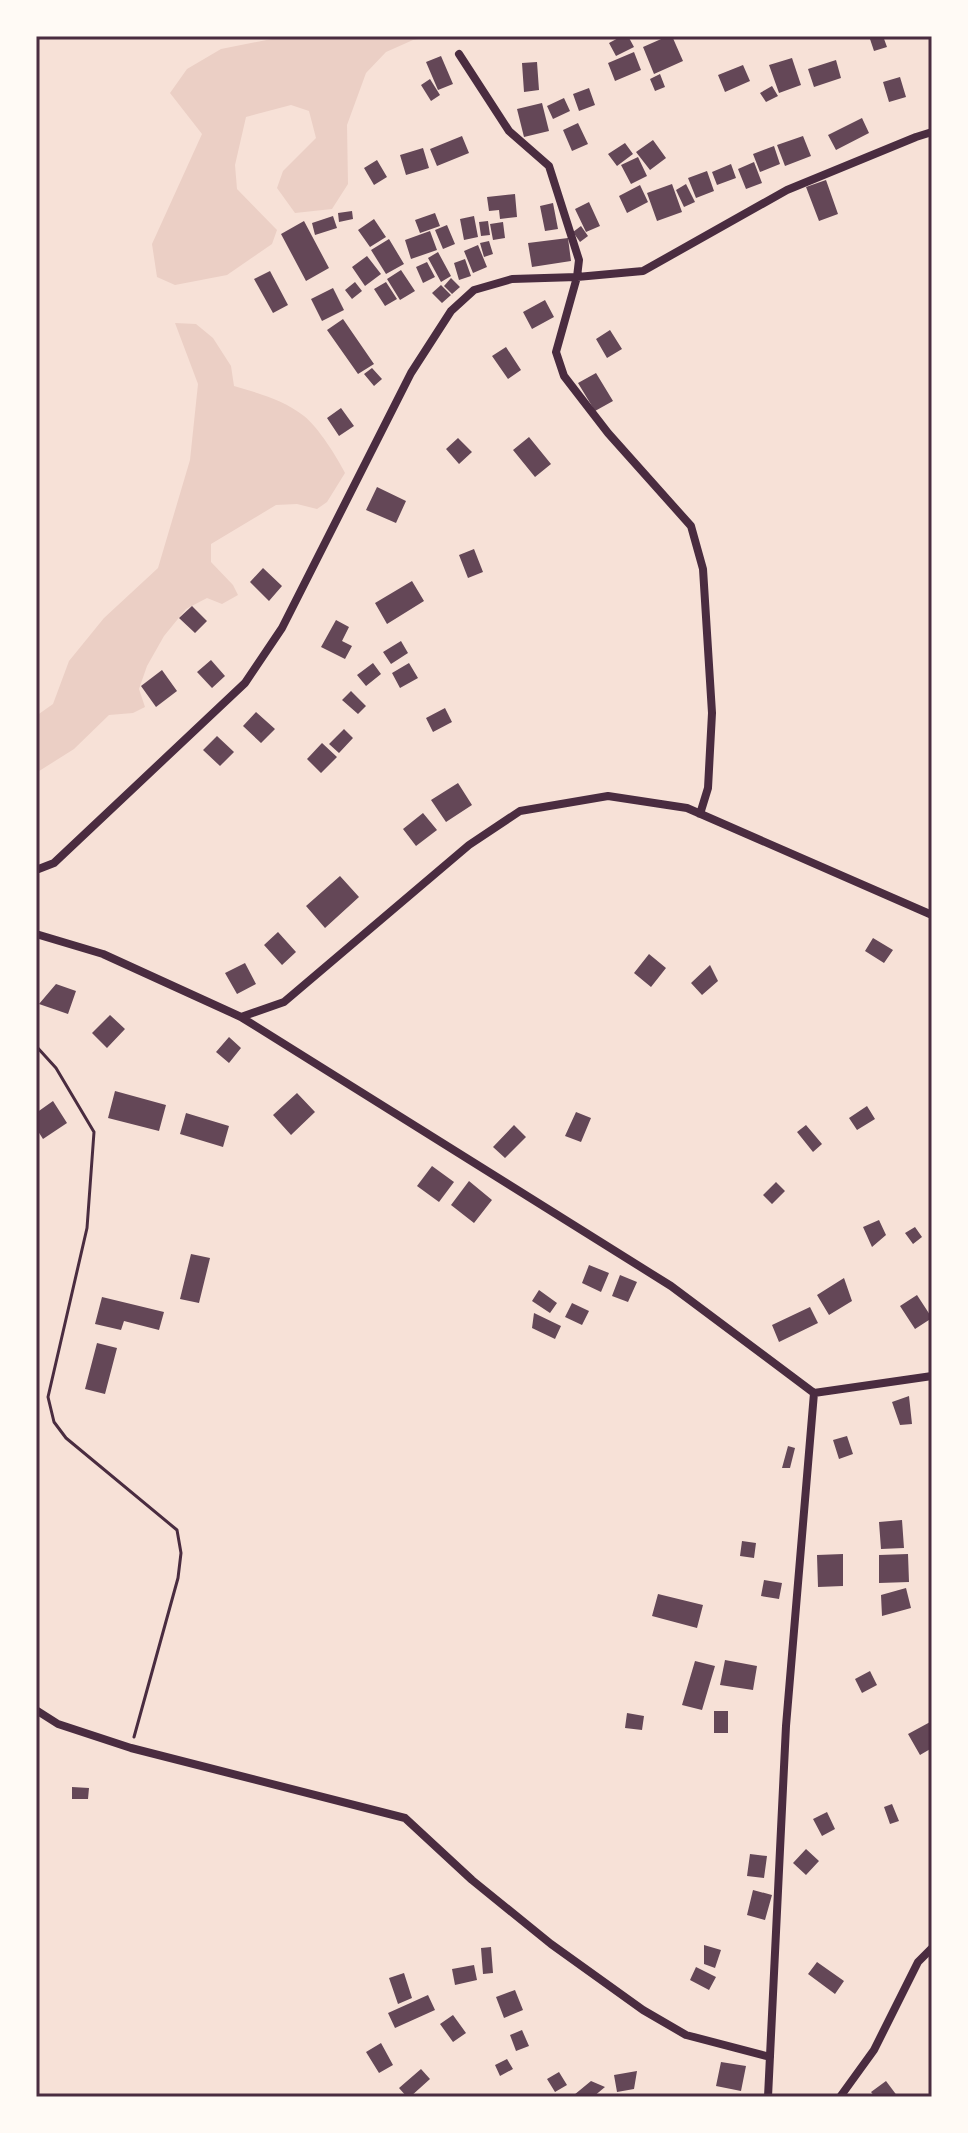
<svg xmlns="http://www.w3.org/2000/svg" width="968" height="2133" font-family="'Source Sans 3',sans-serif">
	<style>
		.green { fill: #ebcfc5 }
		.building { fill: #644757 }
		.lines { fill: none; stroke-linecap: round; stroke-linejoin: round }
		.path { stroke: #4a2c40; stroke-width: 3 }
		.minor { stroke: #4a2c40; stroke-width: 8 }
		.neatline { fill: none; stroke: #4a2c40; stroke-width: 3 }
	</style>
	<rect width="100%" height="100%" fill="#f7e1d7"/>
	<path class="green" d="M287,36h149l-23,4 -27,12 -20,21 -19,52 1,59 -16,25 -37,4 -18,-25 6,-17 33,-33 -7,-27 -18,-6 -45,12 -11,48 2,24 40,41 -5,14 -45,31 -52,10 -18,-8 -5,-33 50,-110 -32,-41 17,-24 34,-20z
		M175,323l21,1 17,14 18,28 3,20c24,7 50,14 70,30 14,11 33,41 41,57l-18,29 -10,7 -20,-5 -21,1 -65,39v18l22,23 5,10 -16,9 -15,-6 -21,11 -22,27 -17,30 -8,23 6,18 -12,6 -24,2 -35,34 -38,24v-57l17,-12 16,-43 35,-43 54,-50 32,-108 8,-76z"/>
	<path class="building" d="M622,36h6l6,11 -18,9 -7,-13z
		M668,36h4l11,25 -29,13 -11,-27z
		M869,36h14l4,11 -13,4z
		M634,52l7,18 -26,11 -7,-18z
		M441,56l12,28 -15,6 -12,-28z
		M792,58l9,27 -22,8 -10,-28z
		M836,60l5,18 -27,9 -6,-18z
		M537,62l2,28 -15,2 -2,-29z
		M743,65l7,16 -25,11 -7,-17z
		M660,74l5,13 -10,4 -5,-12z
		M900,77l6,20 -17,5 -6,-20z
		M430,79l10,16 -9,6 -10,-16z
		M772,86l6,10 -12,6 -6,-9z
		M589,88l6,17 -16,6 -6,-17z
		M564,98l6,13 -17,8 -6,-13z
		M542,103l7,28 -25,6 -7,-28z
		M862,118l7,15 -33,17 -8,-15z
		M578,123l10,21 -16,7 -9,-21z
		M462,136l7,17 -32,13 -7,-17z
		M803,136l8,20 -26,10 -8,-21z
		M653,140l13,18 -16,12 -14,-18z
		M625,143l8,11 -16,12 -9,-12z
		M774,146l6,18 -20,8 -7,-18z
		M423,148l6,20 -23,7 -6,-20z
		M638,157l9,19 -16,8 -10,-19z
		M377,160l10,17 -13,8 -10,-17z
		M754,162l8,21 -16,6 -8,-20z
		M731,164l5,14 -19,7 -5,-13z
		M707,171l7,20 -18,7 -8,-20z
		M826,180l12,34 -19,7 -13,-34z
		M672,184l10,28 -25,9 -10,-28z
		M686,184l9,18 -11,5 -8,-17z
		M640,185l8,17 -21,11 -8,-17z
		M515,194l2,23 -17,2 -1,-9 -10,1 -2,-14z
		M589,202l11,24 -14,6 -11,-23z
		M553,203l5,26 -13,2 -5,-25z
		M352,211l1,8 -14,3 -1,-9z
		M435,213l5,13 -20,7 -5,-13z
		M333,216l4,12 -22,7 -3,-12z
		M474,216l4,21 -14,3 -4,-21z
		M374,219l12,18 -16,10 -12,-17z
		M304,221l25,47 -23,13 -25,-47z
		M488,221l2,14 -9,1 -2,-14z
		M503,222l2,16 -12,2 -3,-16z
		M447,225l8,19 -12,5 -8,-19z
		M581,226l7,10 -8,6 -7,-10z
		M430,231l7,19 -26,9 -6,-19z
		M568,238l3,23 -39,6 -4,-24z
		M389,239l15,25 -18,10 -15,-24z
		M489,241l4,13 -9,3 -4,-14z
		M478,245l9,22 -14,6 -9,-22z
		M438,252l13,24 -10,6 -13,-24z
		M367,256l14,18 -16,12 -13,-19z
		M465,259l6,17 -12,4 -5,-17z
		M427,262l8,15 -12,6 -7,-16z
		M401,270l14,21 -15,9 -13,-21z
		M270,271l18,34 -15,8 -19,-34z
		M451,278l9,9 -8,7 -8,-8z
		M355,282l7,9 -10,8 -7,-9z
		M386,282l11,17 -12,7 -11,-17z
		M441,285l10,10 -9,8 -10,-10z
		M333,288l11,22 -22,11 -11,-22z
		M545,300l9,17 -22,12 -9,-17z
		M343,319l31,45 -16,10 -31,-44z
		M610,330l12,19 -15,9 -11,-19z
		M506,347l15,23 -13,9 -16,-23z
		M372,368l10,11 -8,7 -10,-12z
		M596,373l17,28 -18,10 -17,-28z
		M341,408l13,18 -15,10 -12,-18z
		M529,437l22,27 -16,13 -22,-27z
		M458,438l14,14 -13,12 -13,-15z
		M377,487l29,14 -10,22 -30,-13z
		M474,549l9,23 -15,6 -9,-23z
		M263,568l19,18 -13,15 -19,-19z
		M412,581l12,20 -37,23 -12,-21z
		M192,606l15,15 -12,12 -16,-15z
		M336,620l13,7 -7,14 10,5 -7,13 -24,-12z
		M401,641l7,12 -17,11 -8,-12z
		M211,660l14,16 -13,12 -15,-16z
		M373,663l8,11 -15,12 -9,-11z
		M409,663l9,15 -18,10 -8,-15z
		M162,670l15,21 -21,16 -15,-21z
		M351,691l15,15 -8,8 -16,-14z
		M445,708l7,14 -19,10 -7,-14z
		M256,712l19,17 -14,14 -18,-17z
		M344,729l9,9 -14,15 -10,-9z
		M217,736l17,16 -14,14 -17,-16z
		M322,743l15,14 -16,16 -14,-14z
		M458,783l14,22 -26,17 -15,-22z
		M423,813l14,17 -21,16 -13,-17z
		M340,876l19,21 -34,31 -19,-22z
		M278,932l18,20 -14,13 -18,-20z
		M873,938l20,12 -9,13 -19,-12z
		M649,954l17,14 -15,19 -17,-14z
		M245,963l11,21 -19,10 -12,-21z
		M710,965l8,16 -16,14 -11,-12z
		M56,984l20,7 -8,23 -29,-10z
		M110,1015l15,14 -18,19 -15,-15z
		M229,1037l12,11 -12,15 -13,-11z
		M115,1091l51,14 -7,26 -51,-13z
		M297,1093l18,19 -24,23 -18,-20z
		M53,1101l14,22 -24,16 -7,-11v-15z
		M867,1106l8,13 -18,11 -8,-12z
		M576,1112l15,6 -10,24 -16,-6z
		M186,1113l43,13 -6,21 -43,-13z
		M514,1125l12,12 -21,21 -12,-11z
		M806,1125l16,19 -9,8 -16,-20z
		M432,1166l22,16 -15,20 -22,-16z
		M469,1181l23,19 -18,23 -23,-18z
		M776,1182l9,9 -13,13 -9,-9z
		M879,1220l7,15 -14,12 -9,-20z
		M915,1227l7,10 -9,7 -8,-11z
		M191,1254l19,4 -11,45 -19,-4z
		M589,1265l20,8 -8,19 -19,-9z
		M620,1275l17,7 -9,20 -16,-6z
		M844,1278l8,23 -23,14 -12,-20z
		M539,1290l18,13 -7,10 -18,-12z
		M917,1295l15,23 -17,11 -15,-23z
		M102,1297l62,15 -5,18 -35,-9 -3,9 -26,-6z
		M572,1303l17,8 -7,14 -17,-8z
		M810,1307l8,16 -39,19 -7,-17z
		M534,1313l27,13 -6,13 -23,-11z
		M97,1343l20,5 -12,46 -20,-5z
		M909,1396l3,28 -12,1 -8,-23z
		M847,1436l6,18 -14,5 -6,-19z
		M788,1446l7,2 -5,20h-8z
		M902,1520l2,28 -23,1 -2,-27z
		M742,1541l14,2 -2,15 -14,-2z
		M843,1554v32l-25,1 -1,-32z
		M908,1554l1,28 -30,1v-28z
		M764,1580l18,3 -3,16 -18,-3z
		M906,1588l5,20 -29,8 -1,-21z
		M658,1594l45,11 -6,23 -45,-12z
		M725,1660l32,6 -4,24 -33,-5z
		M695,1661l20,5 -13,44 -20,-5z
		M870,1671l7,14 -15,8 -7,-14z
		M714,1711h14v22h-14z
		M627,1713l17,3 -2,14 -17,-2z
		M932,1721v27l-12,7 -12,-21z
		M72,1787l17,1 -1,11h-16z
		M892,1804l7,17 -9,3 -6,-17z
		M827,1812l8,17 -13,7 -9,-17z
		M806,1849l13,12 -13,14 -13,-12z
		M750,1854l17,2 -3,22 -17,-2z
		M753,1890l19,5 -7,25 -18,-5z
		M704,1945l17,5 -6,18 -11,-4z
		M491,1947l2,26 -10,1 -2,-26z
		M817,1962l27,19 -9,13 -27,-20z
		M474,1965l3,15 -22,5 -3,-16z
		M696,1967l20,10 -7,13 -19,-10z
		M404,1973l8,25 -14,6 -9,-26z
		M515,1990l8,20 -19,8 -8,-21z
		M428,1995l7,15 -40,18 -7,-15z
		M453,2015l13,18 -13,9 -13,-18z
		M522,2030l7,16 -13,5 -6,-16z
		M381,2043l12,22 -14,8 -13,-21z
		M507,2059l6,10 -13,7 -5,-11z
		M721,2062l25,4 -5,25 -25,-5z
		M421,2069l9,10 -20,18h-3l-8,-9z
		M637,2071l-3,18 -17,3 -3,-17z
		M559,2072l8,13 -12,7 -8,-13z
		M591,2081l14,6 -12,10h-17l-2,-2z
		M886,2081l12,16h-23l-4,-5z"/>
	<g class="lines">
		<path class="path" d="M36,1046l20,22 38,64 -7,96 -39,169 6,25 12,16 111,92 4,23 -3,25 -44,159"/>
		<path class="minor" d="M459,54l50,77 40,35 30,94 -2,17 -21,75 8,24 44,57 83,93 12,43 9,144 -4,75 -8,26
			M36,870l18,-7 191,-180 37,-55 129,-255 40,-62 23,-21 38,-11 65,-2 66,-6 144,-81 129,-53 16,-5
			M36,934l67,20 138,63 430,269 143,107 -28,333 -18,371
			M241,1017l43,-15 185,-157 51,-34 88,-15 79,12 245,107
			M814,1393l118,-17
			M36,1710l22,14 73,24 274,70 67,62 79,64 92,66 43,25 84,22
			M840,2097l34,-47 44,-88 14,-14"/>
	</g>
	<rect width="968" height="2133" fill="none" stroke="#fffaf5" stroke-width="76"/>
	<rect x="38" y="38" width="892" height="2057" class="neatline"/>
</svg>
